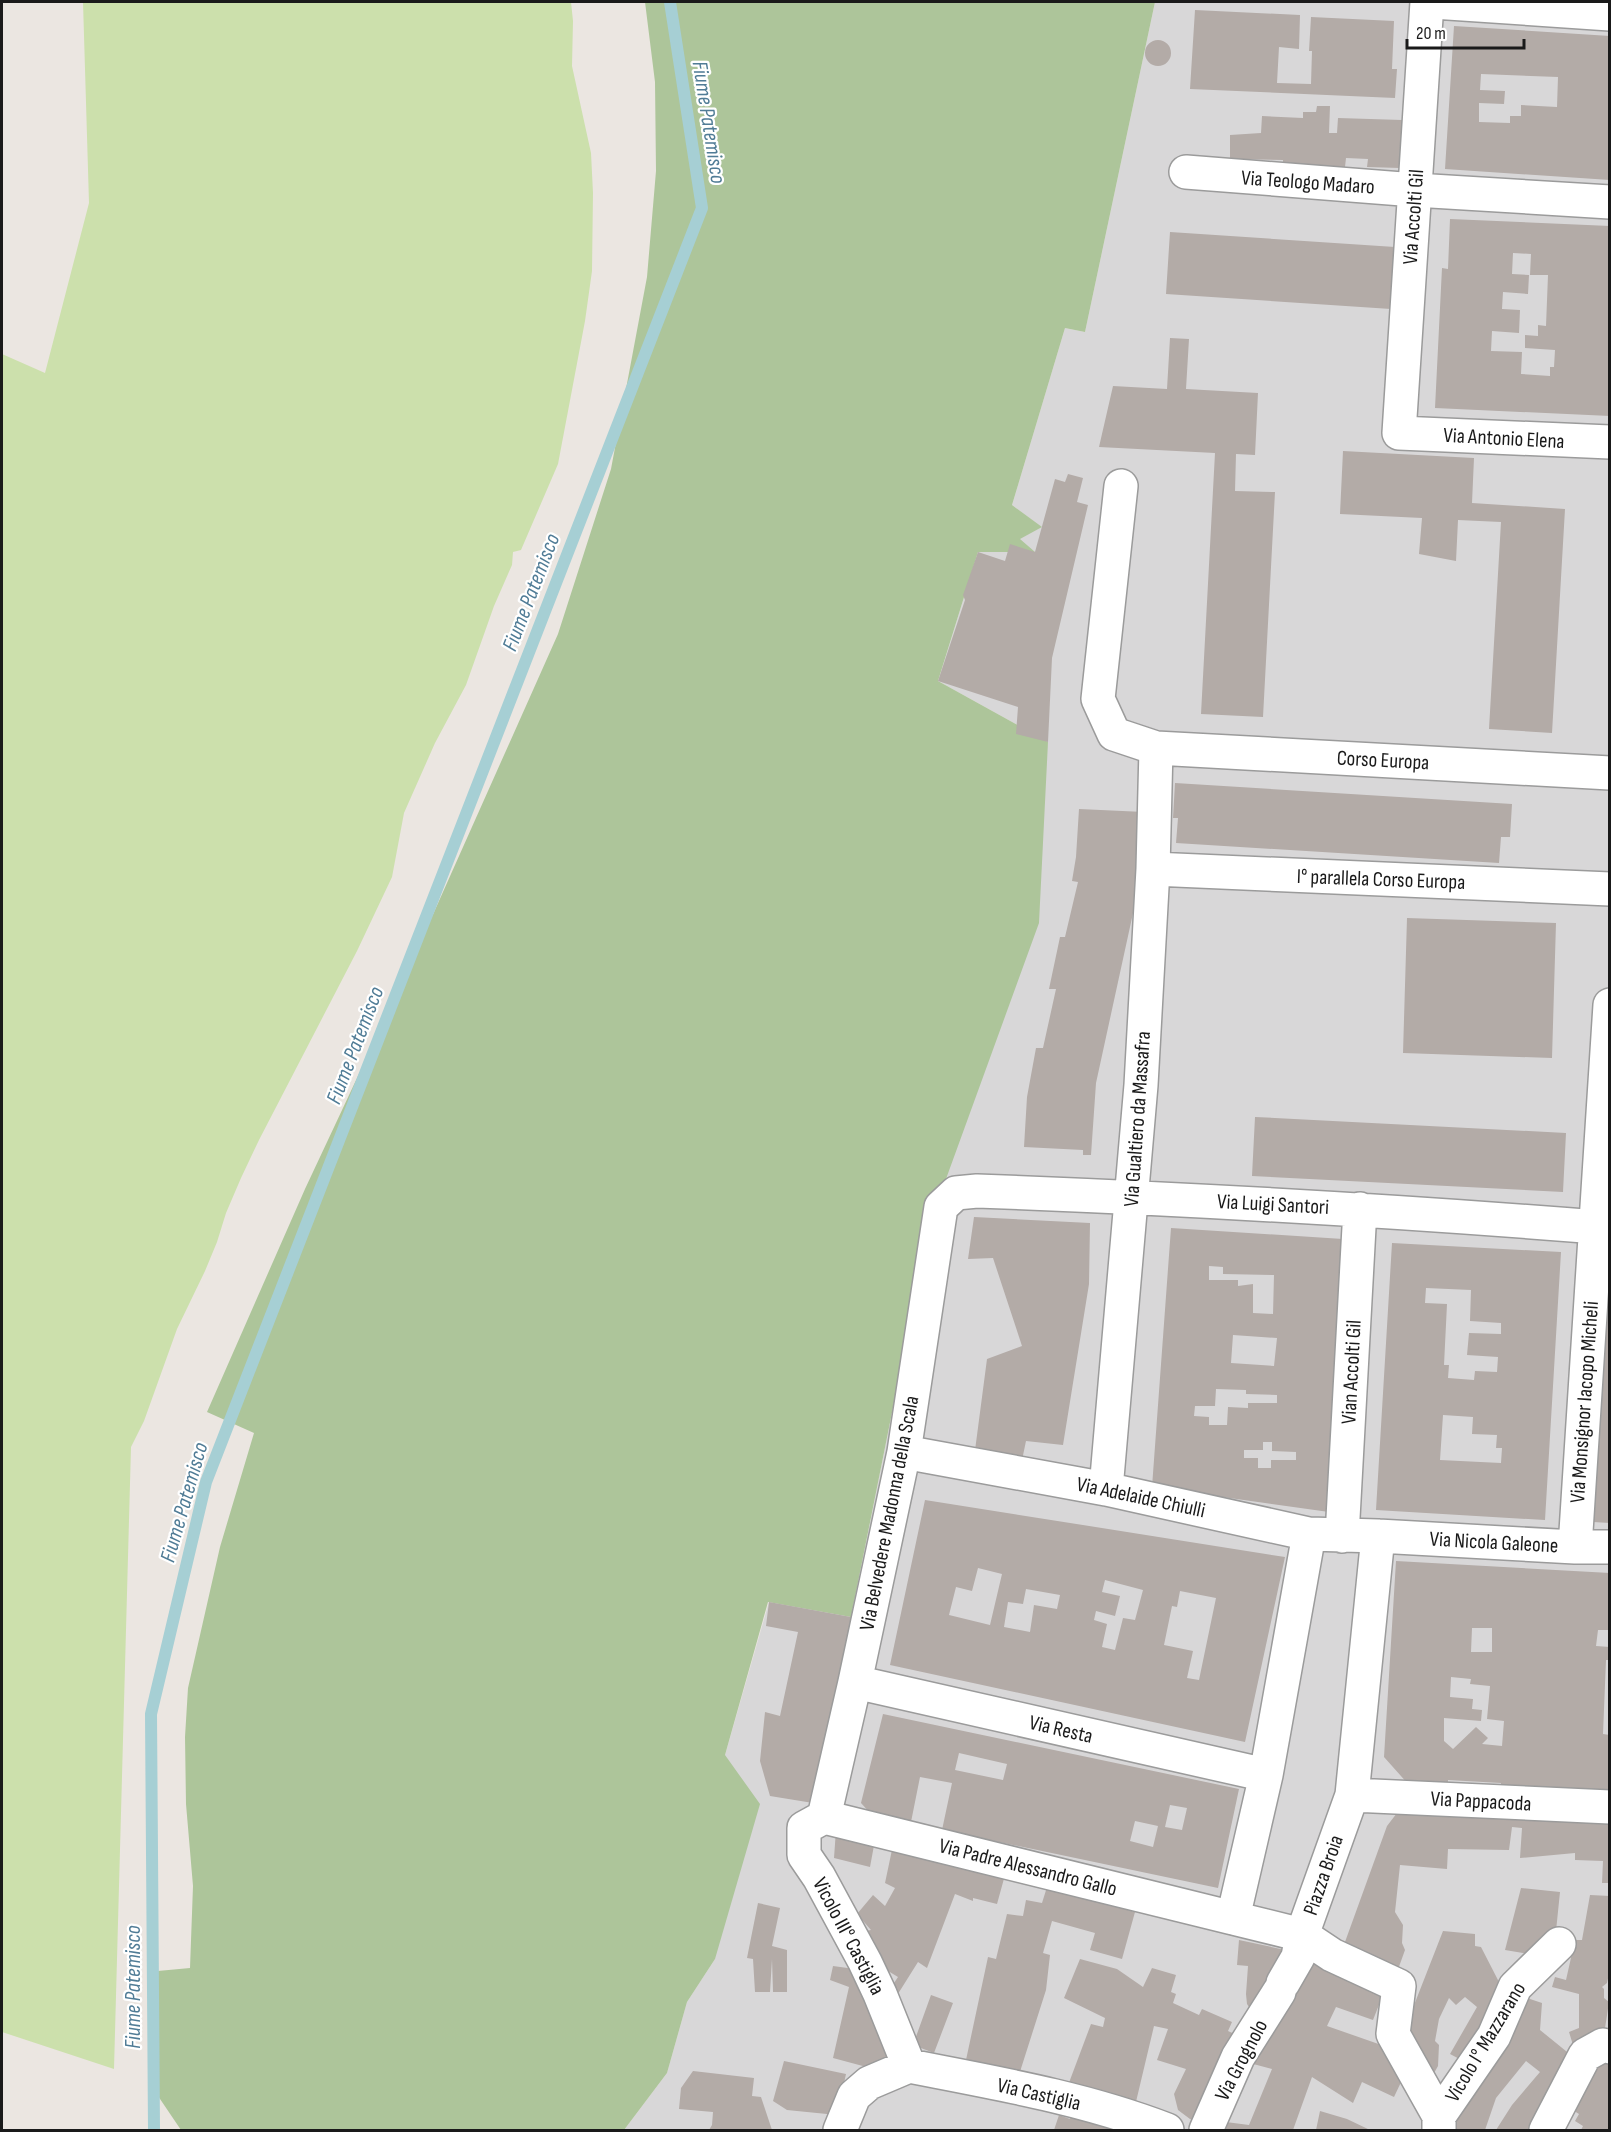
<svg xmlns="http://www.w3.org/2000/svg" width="1611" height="2132" font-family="'Sofia Sans Condensed',sans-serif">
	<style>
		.residential { fill: #d8d7d8 }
		.grass { fill: #cce0ac }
		.forest { fill: #adc59a }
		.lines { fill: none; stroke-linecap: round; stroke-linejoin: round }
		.stream { stroke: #a6cfd4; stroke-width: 12 }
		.building { fill: #b3aba7; fill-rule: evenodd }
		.street-casing { stroke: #9b9b9b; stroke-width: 36 }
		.street { stroke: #fff; stroke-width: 33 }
		.labels { text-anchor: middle; stroke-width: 4.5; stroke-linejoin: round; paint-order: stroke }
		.street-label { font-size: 21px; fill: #1a1a1a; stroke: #fff }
		.water-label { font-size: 22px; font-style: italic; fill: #507c96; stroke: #fff }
	</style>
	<rect width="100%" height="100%" fill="#ebe6e1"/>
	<path class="residential" d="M1155,2h454v2128h-985l43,-57 20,-71 28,-43 10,-204 44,-153 82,15 79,-394 118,-481 -110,-61 40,-129h55l-14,-13 22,-12 -29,-22 53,-177 20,4z"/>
	<path class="grass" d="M83,2h488l2,19 -1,45 19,87 2,40 -1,78 -7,50 -27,143 -37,86 -8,2 -1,13 -18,41 -28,79 -31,58 -31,70 -12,64 -35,74 -98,189 -18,38 -15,35 -9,29 -12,29 -28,58 -33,92 -13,26 -17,622 -112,-37v-1678l43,19 44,-170z"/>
	<path class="forest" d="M645,2h510l-70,330 -20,-4 -53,177 30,22 -22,12 15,13h-57l-40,129 110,61 -9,181 -109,300 -79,394 -83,-15 -43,153 35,49 -45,155 -28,43 -20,71 -43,57h-443l-23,-34 -11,-124 43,-4 3,-82 -7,-82 -1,-67 3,-49 32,-141 34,-114 -47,-21 98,-223 113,-241 140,-314 53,-165 36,-192 9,-106 -1,-89z"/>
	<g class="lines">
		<path class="stream" d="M154,2130l-3,-416 55,-232 496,-1274 -32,-206"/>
	</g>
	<path class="building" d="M1195,10l105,5 -1,34 -20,-2 -2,36 34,1 1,-33h-3l2,-34 83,4 -2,48h5l-2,29 -205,-9z
		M1454,26l156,10v144l-165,-11zM1481,74l77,3 -1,30 -36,-2v11h-11v7l-31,-1v-19l25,1 1,-13 -25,-1z
		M1145 53a13 13 0 1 1 26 0a13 13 0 1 1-26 0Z
		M1317,106h13l-1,27h8l1,-15 64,2 -2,48 -33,-1 1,-8 -22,-1 -1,9 -62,-2v-5l-53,-1v-24l31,-2 1,-17 41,2v-6h13z
		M1450,219l160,7v190l-175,-8 7,-140 6,1zM1513,253l18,1 -1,21h18l-2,51 -8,-1v11l-13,-1v13l30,2 -1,17h-4v9l-29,-2 1,-22 -31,-1 1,-20 27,2 1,-23 -18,-1 1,-17 25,2 1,-19 -17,-1z
		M1170,232l225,15 -4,62 -225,-15z
		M1170,338l19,1 -3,50 72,4 -3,62 -19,-1 -1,37 40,1 -12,225 -62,-3 14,-261 -116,-6 14,-61 54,3z
		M1343,451l131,7 -2,45 93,6 -13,224 -63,-4 12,-207 -43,-2 -2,41 -37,-7 3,-36 -82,-4z
		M1068,474l15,4 -6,24 11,3 -36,153 -4,84 -32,-8 2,-27 -80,-26 27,-81 -2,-5 15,-43 27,9 5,-17 25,8 20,-73 10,3z
		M1175,783l337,21 -2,33h-9l-2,26 -323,-20 2,-25h-5z
		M1079,809l65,3 -4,69 -44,202 -5,72h-8v-5l-59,-3 3,-50 9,-49h7l13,-59h-7l11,-52h5l13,-55 -6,-1 4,-24z
		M1407,918l149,5 -4,135 -149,-5z
		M1255,1117l311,16 -3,59 -311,-16z
		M974,1217l116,6 -1,61 -26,161 -37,-4 -5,24 -47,-7 13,-99 35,-13 -29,-88 -25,1z
		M1171,1228l172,11 -14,273 -177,-25zM1209,1266l14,1v7l51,1 -1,39 -20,-1v-29l-15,2v-6h-29zM1233,1335l44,3 -3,28 -43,-3zM1216,1389l30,1v4l31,1v8h-29v5l-20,-1 -1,18h-18v-8l-15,-1 1,-10h20zM1263,1442h9v9l24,1v8h-25v8h-13v-10h-14v-8h19z
		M1392,1243l169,9 -16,268 -169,-10zM1426,1288l45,2 -1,31 31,2v11l-32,-1 -2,22 31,2 -1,15 -22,-1 -1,9 -26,-2 1,-13h-5l3,-61 -22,-1zM1443,1415l30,2 -1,17 25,1 -1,13h6l-1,15 -61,-3z
		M1608,1298h2v225l-17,-1z
		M925,1500l360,57 -40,185 -355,-77zM978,1568l24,6 -12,51 -41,-10 7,-28 16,4zM1105,1580l38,10 -8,30 -12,-2 -8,32 -13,-3 5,-23 -13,-4 2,-9 19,5 5,-20 -18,-4zM1026,1589l34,6 -3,14 -23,-4 -4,27 -26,-5 4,-25 15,2zM1180,1591l36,7 -17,82 -12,-2 6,-27 -29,-6 8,-39 5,1z
		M1396,1561l214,12v57h-12l-2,16 14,1v13h-4l-3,74 7,1v58l-109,-5v-5l-53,-3v7l-39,-2 -25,-28zM1472,1628h20v24h-21zM1451,1677l20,2 -1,5 20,2 -3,33 17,2 -2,25 -20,-2 6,-6 -12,-11 -23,22 -9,-8v-23l37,3 1,-11 -10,-1 1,-10 -23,-2z
		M769,1602l82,15 -20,111 -18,75 -43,-7 -10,-35 5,-49 15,4 18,-84 -32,-6z
		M883,1714l356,75 -21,99 -276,-58 10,-47 -32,-6 -9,45 -40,-8 -10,-11zM959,1753l48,11 -4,16 -48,-10zM1170,1805l17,3 -5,22 -17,-3zM1135,1821l23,5 -5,21 -23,-6z
		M1397,1813l213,4v66h-8l1,-22 -28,-1v-7l-55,5 2,-30 -10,-1 -3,23 -61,-1 -1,20 -47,-4 -5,47 8,13 -1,18 3,7 -9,25 -55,-22 46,-127z
		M836,1830l39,10 -5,27 -36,-9z
		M893,1845l112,30 -8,29 -24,-6v3l-18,-7 -28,74 -9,-6 -22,35 -8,-5 10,-15 -28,-17 -11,-28 12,-2 -14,-16 16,-19 12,11 10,-18 -10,-5z
		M1047,1887l88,25 -13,47 -32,-9 5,-17 -43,-12 -9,32 7,2 -4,35 -28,88 -52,-18 22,-103 8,2 11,-45 16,2 3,-16 16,3z
		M1521,1888l39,4 -4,39 -20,24 -31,-5z
		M1590,1895l20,1v73l-3,14 -5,4 2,2v9l5,4 -5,33 -5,4 -26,6 -4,-13 10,-4v-34l-27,-7 3,-10 11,3 9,-40h7z
		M758,1903l22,5 -8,38 15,4v42h-14l-1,-33 -2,33h-15l-2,-33 -6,-1z
		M1443,1931l32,3v12l6,1 18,35 -3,18 -29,63 -17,-9 27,-47 -12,-10 -9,8 -7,-7 -10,21 -4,22 4,4 -1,21 -9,16 -23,-36 3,-28z
		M1239,1940l51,11 13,13 25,-4 58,27 -13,33 -37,-13 -9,19 63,22 10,15 -5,11 8,4 -9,19 -32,-15 -9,21 -41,-26 -19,53h-72l5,-8 23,3 23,-56 -30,-8 13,-54h-6l-2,-3 -1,-10 2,-28 -11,-1z
		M1080,1959l37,10 26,18 9,-19 24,7 -5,17 5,2 -3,9 26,12 3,-6 30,13 -4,9 13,6 -38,86 -13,-4 -12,-9 -4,-16 12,-25 -29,-9 11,-31 -14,-3 -19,80 -68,-18 24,-64 12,3 2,-9 -41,-20z
		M833,1966l29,4 17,30 10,65 -15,4 -41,-11 16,-71 -19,-7z
		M931,1995l22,8 -19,50 -21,-8z
		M1521,1996l21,7 -2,27 37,30 -47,70h-34l16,-25 28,-33 -14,-11 -30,37 -11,32h-37z
		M1610,2054v76h-29l2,-4 -8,-5 4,-7 -16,-10 29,-46z
		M784,2061l62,13 -9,41 -50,-5 -14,-9z
		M693,2071l61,7 -2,18 9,1 11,33h-63l3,-5 1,-13 -34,-3 2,-21z
		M1320,2111l27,8 23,11h-54z
		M1073,2113l64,17h-83l5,-15 11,4z"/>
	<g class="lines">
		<g class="street-casing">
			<path id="street" d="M1427,2l-28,431 211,9
				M1433,2l177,12
				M1186,172l229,18 195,12
				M1121,486l-23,213 16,35 42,14 454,25
				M1153,869l457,20
				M904,1452l202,37 203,45 69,2 197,11h35
				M1106,1489l35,-404 12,-216 3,-121
				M1309,1534l-43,241 -33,143 69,17 50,-140 26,-259
				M1342,1536l18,-327
				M1575,1547l35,-542
				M855,1682l411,93
				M1352,1795l258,12
				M824,1817l31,-135 49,-230 37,-245 15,-14 21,-2c211,8 422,20 633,37
				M824,1817l409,101
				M824,1817l-20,11v27l15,22 46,85 15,32 29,72
				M1283,1983l15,-26 4,-22 30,20 67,31 -6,48 46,82v14
				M909,2066c87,17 175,32 258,64
				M1439,2116l55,-80 21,-49 44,-43
				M840,2130l14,-34 15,-13 40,-17
				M1206,2130l32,-73 41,-65
				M1546,2130l39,-75 18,-10 7,2"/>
		</g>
		<use href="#street" class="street"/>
	</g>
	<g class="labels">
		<g class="street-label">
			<text transform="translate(1308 182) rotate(4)" y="7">Via Teologo Madaro</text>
			<text transform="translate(1413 217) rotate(-86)" y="7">Via Accolti Gil</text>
			<text transform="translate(1504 438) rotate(3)" y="7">Via Antonio Elena</text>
			<text transform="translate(1383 760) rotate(3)" y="7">Corso Europa</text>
			<text transform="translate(1381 879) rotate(2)" y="7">I° parallela Corso Europa</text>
			<text transform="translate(1137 1119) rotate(-86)" y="7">Via Gualtiero da Massafra</text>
			<text transform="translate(1273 1204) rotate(3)" y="7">Via Luigi Santori</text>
			<text transform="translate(1351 1372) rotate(-87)" y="7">Vian Accolti Gil</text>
			<text transform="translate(1584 1402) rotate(-86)" y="7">Via Monsignor Iacopo Micheli</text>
			<text transform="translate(1141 1497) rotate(12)" y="7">Via Adelaide Chiulli</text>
			<text transform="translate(889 1513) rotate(-79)" y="7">Via Belvedere Madonna della Scala</text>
			<text transform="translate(1494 1542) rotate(3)" y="7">Via Nicola Galeone</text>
			<text transform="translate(1061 1729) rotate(13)" y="7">Via Resta</text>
			<text transform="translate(1481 1801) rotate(3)" y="7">Via Pappacoda</text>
			<text transform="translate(1028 1867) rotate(14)" y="7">Via Padre Alessandro Gallo</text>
			<text transform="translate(1323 1875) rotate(-71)" y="7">Piazza Broia</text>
			<text transform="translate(849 1936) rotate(62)" y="7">Vicolo III° Castiglia</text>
			<text transform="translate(1485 2042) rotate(-59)" y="7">Vicolo I° Mazzarano</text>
			<text transform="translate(1241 2060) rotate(-62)" y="7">Via Grognolo</text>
			<text transform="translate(1039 2094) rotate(13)" y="7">Via Castiglia</text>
		</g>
		<g class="water-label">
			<text transform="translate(710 122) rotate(81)" y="8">Fiume Patemisco</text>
			<text transform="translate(530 592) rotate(-69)" y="8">Fiume Patemisco</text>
			<text transform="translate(354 1045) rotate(-69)" y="8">Fiume Patemisco</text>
			<text transform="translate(183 1502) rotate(-74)" y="8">Fiume Patemisco</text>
			<text transform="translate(132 1987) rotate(-90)" y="8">Fiume Patemisco</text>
		</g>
	</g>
	<rect width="1611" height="2132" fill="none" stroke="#1a1a1a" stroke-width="6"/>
	<path d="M1407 39v9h117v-9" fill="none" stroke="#1a1a1a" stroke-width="3"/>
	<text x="1416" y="39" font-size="18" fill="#1a1a1a" stroke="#ffffff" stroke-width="4.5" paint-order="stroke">20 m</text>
</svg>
